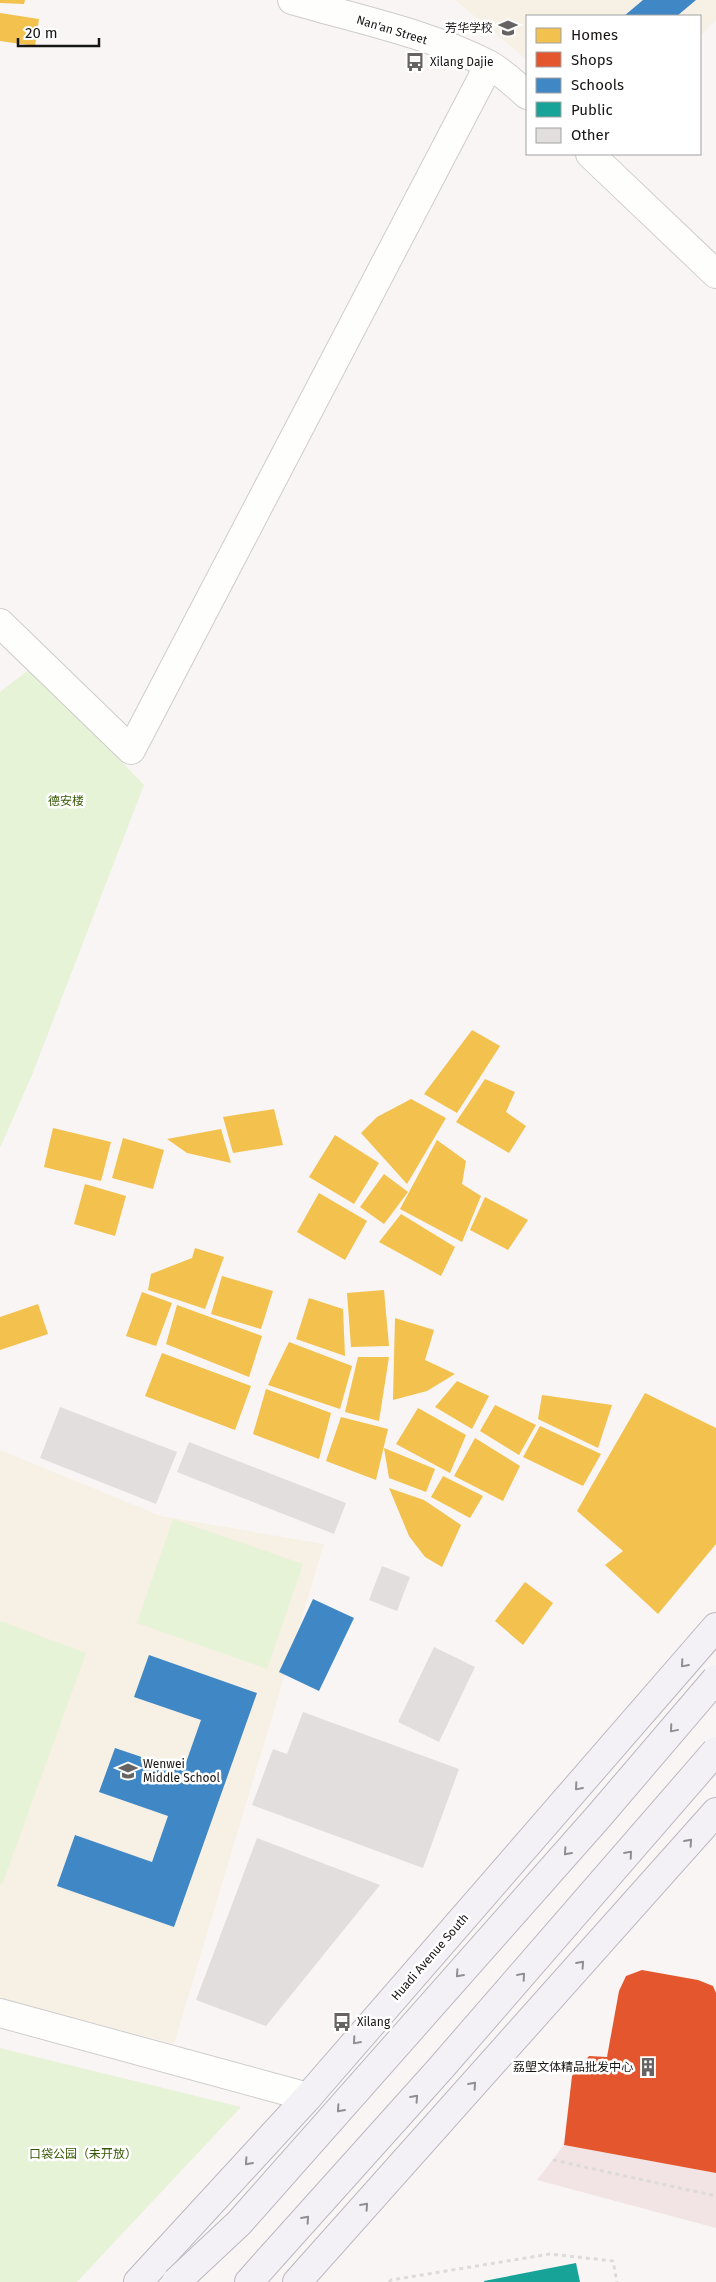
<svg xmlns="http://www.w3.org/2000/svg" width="716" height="2282" font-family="'Fira Sans','Noto Sans SC',sans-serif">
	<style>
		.commercial { fill: #f2e4e4 }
		.education { fill: #f7f0e4 }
		.green { fill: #e6f3d7 }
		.homes { fill: #f2c14e }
		.shops { fill: #e4572e }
		.schools { fill: #3f88c5 }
		.public { fill: #17a398 }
		.building { fill: #e1dedd }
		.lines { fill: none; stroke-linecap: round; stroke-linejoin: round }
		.minor-casing { stroke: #cfcccb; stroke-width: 30 }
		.major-casing { stroke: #bcb7c0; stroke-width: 30 }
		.path { stroke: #dcdbda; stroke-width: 3; stroke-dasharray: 4 4; stroke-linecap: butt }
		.minor { stroke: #fefefd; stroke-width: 28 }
		.major { stroke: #f3f1f6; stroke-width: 28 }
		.major-bridge-casing { stroke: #bcb7c0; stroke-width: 30; stroke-linecap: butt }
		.major-bridge { stroke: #f3f1f6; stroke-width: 28 }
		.oneway { stroke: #908e90 }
		.labels { text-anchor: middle; stroke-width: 5; stroke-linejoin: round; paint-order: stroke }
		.poi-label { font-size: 12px; fill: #171514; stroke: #fff; text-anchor: start }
		.street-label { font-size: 12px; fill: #171514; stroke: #fff }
		.park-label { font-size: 12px; fill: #365906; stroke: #fff }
	</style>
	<rect width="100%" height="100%" fill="#f9f5f4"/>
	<path class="commercial" d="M564,2145l152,28v55l-179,-48z"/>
	<path class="education" d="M455,0h261v20l-16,16v-20h-173v44z
		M0,1450l161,66 163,28 -150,500 -174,-46z"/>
	<path class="green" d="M31,668l113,117 -112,290 -32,73v-456z
		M173,1519l130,45 -36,105 -130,-46z
		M0,1621l86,32 -84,232 -2,-1z
		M0,2048l241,59 -164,175h-77z"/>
	<path class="homes" d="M0,0h25l-1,4 -24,-1z
		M0,13l39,6 -4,27 -35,-5z
		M472,1030l28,16 -43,67 -33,-19z
		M485,1079l30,13 -9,20 20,14 -17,27 -53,-31z
		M411,1099l35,19 -39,66 -46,-51 16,-16z
		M274,1109l9,36 -50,8 -10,-36z
		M53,1128l58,14 -10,39 -57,-14z
		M221,1129l10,34 -44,-10 -20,-14z
		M335,1135l44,28 -25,41 -45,-27z
		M123,1138l41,12 -11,39 -41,-11z
		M437,1140l29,21 -4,23 19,12 -19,46 -62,-33z
		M384,1174l24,18 -24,32 -24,-17z
		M85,1184l41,12 -11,40 -41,-12z
		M319,1193l48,28 -22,39 -48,-28z
		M485,1197l43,23 -20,30 -38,-20z
		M401,1214l54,33 -14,29 -62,-34z
		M195,1248l29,9 -19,52 -57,-19 3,-16 41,-16z
		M222,1276l51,15 -12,38 -50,-15z
		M384,1290l5,56 -38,1 -4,-54z
		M142,1292l30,11 -16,43 -30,-10z
		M309,1298l34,11 2,47 -49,-17z
		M38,1304l10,30 -48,16v-33z
		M177,1305l85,31 -13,41 -83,-33z
		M395,1318l39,12 -9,30 30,14 -28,17 -34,9z
		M289,1342l63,24 -12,43 -72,-24z
		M162,1353l89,33 -16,44 -90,-34z
		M358,1357h31l-10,64 -34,-9z
		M457,1381l32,15 -17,33 -37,-22z
		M266,1389l65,24 -12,46 -66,-25z
		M645,1393l71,35v116l-58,70 -53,-49 18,-14 -46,-40z
		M542,1395l70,10 -14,43 -60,-29z
		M495,1405l41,20 -17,30 -39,-24z
		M418,1408l48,27 -16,38 -54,-29z
		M341,1417l47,12 -12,51 -50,-19z
		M540,1426l61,28 -18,32 -60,-29z
		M475,1438l45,28 -17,35 -49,-25z
		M384,1448l51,21 -9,23 -37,-14z
		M443,1476l40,20 -13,22 -39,-21z
		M389,1488l35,12 37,25 -19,42 -17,-10 -16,-21z
		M525,1582l28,21 -30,42 -28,-24z"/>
	<path class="shops" d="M642,1970l56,10 15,6 3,7v180l-152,-28 8,-69 17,-20 18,1 12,-66 7,-15z"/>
	<path class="schools" d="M643,0h53l-19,16h-53z
		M313,1599l41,19 -35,73 -40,-19z
		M149,1655l108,38 -83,234 -117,-41 18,-51 77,27 16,-46 -69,-24 16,-44 68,23 18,-51 -67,-23z"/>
	<path class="public" d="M576,2263l4,19h-96v-1z"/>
	<path class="building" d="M60,1407l117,45 -21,52 -116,-46z
		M189,1442l157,61 -12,31 -157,-62z
		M382,1566l28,11 -13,34 -28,-11z
		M434,1647l41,20 -36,75 -41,-20z
		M303,1712l156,57 -36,99 -171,-63 21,-56 14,5z
		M257,1838l123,47 -114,141 -70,-26z"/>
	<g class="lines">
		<g class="minor-casing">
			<path id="minor" d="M292,0c65,19 135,33 196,64 14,8 27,20 39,31
				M590,154l126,120
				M0,623l131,127 358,-685
				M0,2013l308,84"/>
		</g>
		<g class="major-casing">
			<path id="major" d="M138,2282l170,-185 408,-470
				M249,2282l24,-27
				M297,2282l419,-470"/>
		</g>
		<path class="path" d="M553,2160l163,36
			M389,2282l2,-2 159,-26 63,7 4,21"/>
		<use href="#minor" class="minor"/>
		<use href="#major" class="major"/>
		<g class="major-bridge-casing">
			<path id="major-bridge" d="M273,2255l167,-186 276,-318
				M176,2282l63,-59 360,-407 117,-137"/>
		</g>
		<use href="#major-bridge" class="major-bridge"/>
	</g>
	<defs><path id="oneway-chevron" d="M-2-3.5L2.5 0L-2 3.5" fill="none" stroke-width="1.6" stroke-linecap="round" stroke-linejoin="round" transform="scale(1.25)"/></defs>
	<g class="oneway">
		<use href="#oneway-chevron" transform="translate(684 1664) rotate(131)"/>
		<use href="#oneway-chevron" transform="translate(673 1729) rotate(130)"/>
		<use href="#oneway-chevron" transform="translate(578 1787) rotate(131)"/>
		<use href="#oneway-chevron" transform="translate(689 1842) rotate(-48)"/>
		<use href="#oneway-chevron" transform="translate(567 1852) rotate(132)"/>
		<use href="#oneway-chevron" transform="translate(629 1854) rotate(-49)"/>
		<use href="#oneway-chevron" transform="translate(581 1964) rotate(-48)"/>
		<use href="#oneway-chevron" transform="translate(459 1974) rotate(132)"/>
		<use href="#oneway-chevron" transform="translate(522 1976) rotate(-49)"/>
		<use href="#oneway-chevron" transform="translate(356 2041) rotate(131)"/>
		<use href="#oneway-chevron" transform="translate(473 2085) rotate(-48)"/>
		<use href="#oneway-chevron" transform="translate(415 2098) rotate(-48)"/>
		<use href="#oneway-chevron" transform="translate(340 2109) rotate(132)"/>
		<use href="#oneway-chevron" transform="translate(248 2162) rotate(132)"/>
		<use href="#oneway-chevron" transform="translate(365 2206) rotate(-48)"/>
		<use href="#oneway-chevron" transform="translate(306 2219) rotate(-48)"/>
	</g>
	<defs>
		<g id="school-bare" transform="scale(1.5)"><path d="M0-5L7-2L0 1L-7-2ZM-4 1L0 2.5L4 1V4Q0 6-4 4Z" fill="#666362" stroke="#fff" stroke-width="2.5" paint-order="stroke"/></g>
		<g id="bus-bare" transform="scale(1.5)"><path d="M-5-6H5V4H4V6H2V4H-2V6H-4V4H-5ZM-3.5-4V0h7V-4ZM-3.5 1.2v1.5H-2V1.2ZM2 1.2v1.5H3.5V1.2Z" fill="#666362" stroke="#fff" stroke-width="2.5" paint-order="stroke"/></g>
		<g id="building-bare" transform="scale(1.5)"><path d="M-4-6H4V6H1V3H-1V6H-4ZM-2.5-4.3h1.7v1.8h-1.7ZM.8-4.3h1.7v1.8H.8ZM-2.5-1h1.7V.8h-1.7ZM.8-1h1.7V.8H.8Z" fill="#666362" stroke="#fff" stroke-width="2.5" paint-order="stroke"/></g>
	</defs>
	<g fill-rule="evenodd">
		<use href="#school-bare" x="508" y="28"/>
		<use href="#bus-bare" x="415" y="62"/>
		<use href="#school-bare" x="128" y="1771"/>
		<use href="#bus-bare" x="342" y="2022"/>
		<use href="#building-bare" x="648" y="2067"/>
	</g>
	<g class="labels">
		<g class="poi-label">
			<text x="493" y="32" text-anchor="end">芳华学校</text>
			<text x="430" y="66">Xilang Dajie</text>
			<text x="143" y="1768">Wenwei<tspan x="143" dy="14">Middle School</tspan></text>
			<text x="357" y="2026">Xilang</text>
			<text x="633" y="2071" text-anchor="end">荔塱文体精品批发中心</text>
		</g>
		<g class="street-label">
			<text transform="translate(392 30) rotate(17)" y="4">Nan'an Street</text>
			<text transform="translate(430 1957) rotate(-49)" y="4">Huadi Avenue South</text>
		</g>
		<g class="park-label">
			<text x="66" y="805">德安楼</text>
			<text x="83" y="2158">口袋公园（未开放）</text>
		</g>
	</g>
	<rect x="526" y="15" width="175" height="140" fill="#ffffff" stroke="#a2a1a1"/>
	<rect x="536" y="28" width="25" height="15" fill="#f2c14e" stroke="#a2a1a1"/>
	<text x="571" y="40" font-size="15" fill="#171514">Homes</text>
	<rect x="536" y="52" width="25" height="15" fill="#e4572e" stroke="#a2a1a1"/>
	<text x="571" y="65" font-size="15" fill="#171514">Shops</text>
	<rect x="536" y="78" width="25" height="15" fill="#3f88c5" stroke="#a2a1a1"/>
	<text x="571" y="90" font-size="15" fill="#171514">Schools</text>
	<rect x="536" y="102" width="25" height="15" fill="#17a398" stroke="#a2a1a1"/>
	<text x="571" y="115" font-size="15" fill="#171514">Public</text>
	<rect x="536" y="128" width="25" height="15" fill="#e1dedd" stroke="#a2a1a1"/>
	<text x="571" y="140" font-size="15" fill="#171514">Other</text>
	<path d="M18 38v8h81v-8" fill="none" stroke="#171514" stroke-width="2.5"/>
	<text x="25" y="38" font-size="15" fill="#171514" stroke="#ffffff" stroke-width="4" paint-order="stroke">20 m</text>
</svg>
